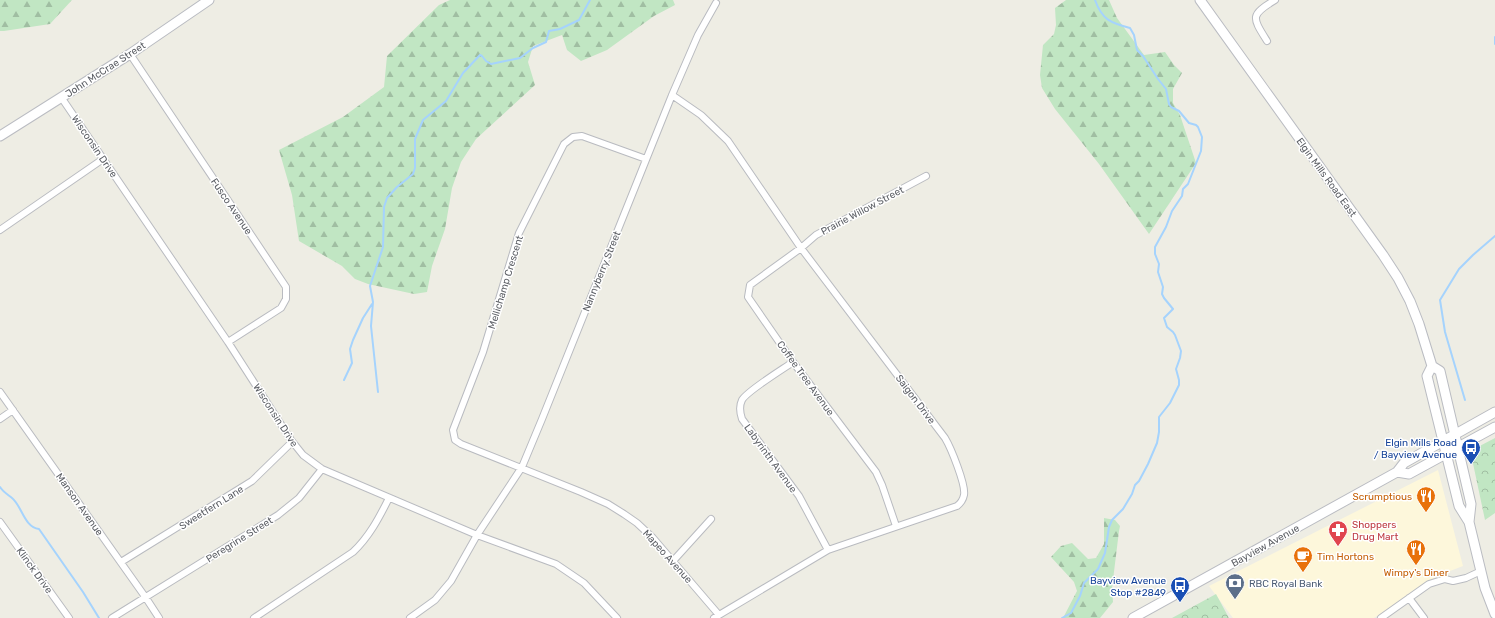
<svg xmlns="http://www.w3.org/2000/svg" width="1495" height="618" font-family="Rubik,sans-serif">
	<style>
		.commercial { fill: #fdf7db }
		.forest { fill: url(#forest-firs) }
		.park { fill: url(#park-crowns) }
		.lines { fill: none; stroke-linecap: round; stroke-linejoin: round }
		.stream { stroke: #a5d3fd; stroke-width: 2 }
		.street-casing { stroke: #b9bbc0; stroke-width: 8 }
		.secondary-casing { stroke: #babcc2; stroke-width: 11 }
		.street { stroke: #fff; stroke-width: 6 }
		.secondary { stroke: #fff; stroke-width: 9 }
		.labels { text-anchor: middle; stroke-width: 3; stroke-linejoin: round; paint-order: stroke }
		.street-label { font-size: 10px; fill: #5c5f65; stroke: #fff }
		.transit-label { font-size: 10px; fill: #164399; stroke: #fff; text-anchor: end }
		.food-label { font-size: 10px; fill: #c56008; stroke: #fff; text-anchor: end }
		.health-label { font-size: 10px; fill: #be3a42; stroke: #fff; text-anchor: start }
		.service-label { font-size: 10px; fill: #4e5e75; stroke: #fff; text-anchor: start }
	</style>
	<defs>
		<pattern id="forest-firs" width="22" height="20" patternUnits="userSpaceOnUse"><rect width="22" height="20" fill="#c1e6c3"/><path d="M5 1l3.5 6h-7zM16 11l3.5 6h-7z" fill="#a0bea2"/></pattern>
		<pattern id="park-crowns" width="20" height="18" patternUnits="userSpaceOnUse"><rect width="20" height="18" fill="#c1e6c3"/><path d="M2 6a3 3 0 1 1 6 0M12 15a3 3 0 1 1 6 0" fill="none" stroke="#a0bea2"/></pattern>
	</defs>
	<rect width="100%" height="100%" fill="#eeede4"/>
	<path class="commercial" d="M1438,470l25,96 -26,10 -63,42h-141l-24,-32z"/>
	<path class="forest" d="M0,0h72l-22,24 -46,7h-4z
		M450,0h223l2,5 -21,11 -47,34 -26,11 -14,-11 -5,-15 -29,11 -5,16 7,23 -59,54 -15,23 -9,26 -7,41 -13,37 -5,26 -13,2 -46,-10 -13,-5 -13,-13 -43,-25 -7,-46 -13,-45 64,-33 41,-30 3,-31 52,-51z
		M1066,0h43l8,18 27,37 21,-3 9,13 8,8 -9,16v14l7,12 16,48 -47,71 -50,-70 -44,-55 -13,-21 -2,-13 3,-30 11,-11 2,-9 -1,-17z
		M1104,518l11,2 5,6 -1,5 -7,57 1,14 -13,16h-37l14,-27 -3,-9 -23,-25 10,-11 11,-3 16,16 8,-1 8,-14z"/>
	<path class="park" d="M1495,438v75l-10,7 -14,-66 1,-4z
		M1216,594l13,24h-57z"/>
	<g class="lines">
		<path class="stream" d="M1495,37v7
			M344,380l8,-17 -2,-14 3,-9 10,-22 9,-14
			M378,392l-7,-66 2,-24 -3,-16 13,-39 1,-40 3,-9 10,-11 16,-13 2,-6v-29l8,-19 23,-19 17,-28 17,-18 2,1 4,5 5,3 29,-6 13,-10 13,-6 3,-11 11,-2 19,-9 11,-20
			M1465,400l-20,-68 -5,-32 19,-31 14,-14 22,-19
			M0,487c3,5 7,7 12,11 10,8 12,29 27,31l44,63 16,26
			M1062,618l9,-5 9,-17 4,-13 14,-14 7,-16 4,-26 3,-7 11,-11 9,-15 3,-9 4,-4 9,-17 9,-21 2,-11v-15l11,-14 9,-18v-5l-3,-11 4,-11 1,-7 -6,-16 -2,-3 -6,-5 -3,-9 9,-9 -9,-11 -2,-4 1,-7 -5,-15 1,-8 -4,-10v-7l11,-20 6,-16 10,-15 1,-7 5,-5 13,-33 1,-14 -4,-10 -2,-2 -7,-2 -10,-12 -8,-4 -2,-3 -3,-15 -8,-10 -15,-23 -6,-6 -3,-15 -4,-7c-19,-5 -28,-8 -35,-28"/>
		<g class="street-casing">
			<path id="street" d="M1267,41c-15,-24 -17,-26 8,-41
				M130,54l156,233v12l-5,9 -53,34
				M672,95l29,20 27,26 73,107 144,190c6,10 21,47 19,57 -1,5 -3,8 -7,11l-129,44 -114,68
				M61,97l167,245 63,98 12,15 19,14 155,66 79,29 28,19 33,35
				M646,159l-64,-23 -9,1 -9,7 -45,89 -36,119 -30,78 2,10 6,4 120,48 27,12 16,10 13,9 16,15 66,77
				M0,230l103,-71
				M793,362c-10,7 -46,29 -51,38 -3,6 -2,13 0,19l57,77 29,54
				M0,392l146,206 13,20
				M0,419l13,-9
				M0,522l69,96
				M896,526l-14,-41 -6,-13 -83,-110 -45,-65 2,-12 51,-37 15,-13 110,-59
				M673,561l38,-42
				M121,562l131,-81 40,-39
				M1409,598l15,20
				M112,618l166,-103 21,-17 23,-29
				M254,618l99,-66c16,-15 26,-34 36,-54
				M410,618l25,-18 16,-19 26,-46 45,-68 20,-48 130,-324 26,-60 18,-32
				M1381,618l48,-34 16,-5 8,2 13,-3 15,-7"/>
		</g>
		<g class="secondary-casing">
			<path id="secondary" d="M1200,0l183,255 15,23 12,23 9,23 13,42 -5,10 32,130 10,16 16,66 10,26
				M0,136l130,-82 79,-54
				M1432,366l8,5 31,133 -2,18
				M1397,472l12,2 86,-47
				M1133,618l264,-146 7,-9 91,-51"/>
		</g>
		<use href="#street" class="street"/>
		<use href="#secondary" class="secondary"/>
	</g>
	<defs>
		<g id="bus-pin" transform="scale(1)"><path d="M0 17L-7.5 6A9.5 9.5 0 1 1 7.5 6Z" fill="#1a4fb4" stroke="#fff"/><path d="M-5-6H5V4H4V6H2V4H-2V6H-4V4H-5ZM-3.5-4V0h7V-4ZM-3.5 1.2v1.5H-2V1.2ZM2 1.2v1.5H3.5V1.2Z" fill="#fff"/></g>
		<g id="restaurant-pin" transform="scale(1)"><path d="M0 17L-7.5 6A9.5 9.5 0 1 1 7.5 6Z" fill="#e8710a" stroke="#fff"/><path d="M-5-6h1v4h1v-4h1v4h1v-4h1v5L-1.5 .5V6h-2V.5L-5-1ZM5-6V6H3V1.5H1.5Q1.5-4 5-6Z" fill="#fff"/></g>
		<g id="pharmacy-pin" transform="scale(1)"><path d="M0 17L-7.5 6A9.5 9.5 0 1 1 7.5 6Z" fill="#e0444e" stroke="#fff"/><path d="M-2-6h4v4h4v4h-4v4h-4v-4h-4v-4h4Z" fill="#fff"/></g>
		<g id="cafe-pin" transform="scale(1)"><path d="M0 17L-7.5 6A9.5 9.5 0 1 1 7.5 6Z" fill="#e8710a" stroke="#fff"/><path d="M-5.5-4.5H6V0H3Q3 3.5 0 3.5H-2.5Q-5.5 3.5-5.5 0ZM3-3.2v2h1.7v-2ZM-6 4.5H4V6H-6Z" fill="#fff"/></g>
		<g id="bank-pin" transform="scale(1)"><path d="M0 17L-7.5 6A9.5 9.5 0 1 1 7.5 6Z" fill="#5c6f8a" stroke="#fff"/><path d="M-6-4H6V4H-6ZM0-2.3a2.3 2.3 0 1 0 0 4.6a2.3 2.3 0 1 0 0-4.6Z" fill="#fff"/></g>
	</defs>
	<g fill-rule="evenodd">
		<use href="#bus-pin" x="1471" y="448"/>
		<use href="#restaurant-pin" x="1426" y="496"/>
		<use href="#pharmacy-pin" x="1338" y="530"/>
		<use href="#restaurant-pin" x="1416" y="549"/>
		<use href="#cafe-pin" x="1303" y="556"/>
		<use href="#bank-pin" x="1235" y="583"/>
		<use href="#bus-pin" x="1180" y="586"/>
	</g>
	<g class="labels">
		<g class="street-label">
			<text transform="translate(105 69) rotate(-33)" y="4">John McCrae Street</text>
			<text transform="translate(95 146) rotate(56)" y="4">Wisconsin Drive</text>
			<text transform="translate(1327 177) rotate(54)" y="4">Elgin Mills Road East</text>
			<text transform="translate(232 206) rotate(56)" y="4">Fusco Avenue</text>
			<text transform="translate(862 210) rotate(-28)" y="4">Prairie Willow Street</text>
			<text transform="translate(601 271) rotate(-68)" y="4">Nannyberry Street</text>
			<text transform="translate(505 282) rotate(-73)" y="4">Mellichamp Crescent</text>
			<text transform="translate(806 378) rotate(54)" y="4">Coffee Tree Avenue</text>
			<text transform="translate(916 399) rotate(53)" y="4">Saigon Drive</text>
			<text transform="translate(276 415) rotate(57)" y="4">Wisconsin Drive</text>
			<text transform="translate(771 458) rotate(54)" y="4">Labyrinth Avenue</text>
			<text transform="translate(80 504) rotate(55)" y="4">Manson Avenue</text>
			<text transform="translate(211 507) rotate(-32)" y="4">Sweetfern Lane</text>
			<text transform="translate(239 539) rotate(-32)" y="4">Peregrine Street</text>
			<text transform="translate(1265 545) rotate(-29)" y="4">Bayview Avenue</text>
			<text transform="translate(668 556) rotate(48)" y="4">Mapeo Avenue</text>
			<text transform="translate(35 570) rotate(54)" y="4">Klinck Drive</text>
		</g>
		<g class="transit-label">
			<text x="1457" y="446">Elgin Mills Road<tspan x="1457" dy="12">/ Bayview Avenue</tspan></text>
			<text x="1166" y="584">Bayview Avenue<tspan x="1166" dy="12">Stop #2849</tspan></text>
		</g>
		<g class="food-label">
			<text x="1412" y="500">Scrumptious</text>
			<text x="1317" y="560" text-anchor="start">Tim Hortons</text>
			<text x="1416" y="576" text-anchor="middle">Wimpy's Diner</text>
		</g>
		<g class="health-label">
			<text x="1352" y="528">Shoppers<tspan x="1352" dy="12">Drug Mart</tspan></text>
		</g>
		<g class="service-label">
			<text x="1249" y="587">RBC Royal Bank</text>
		</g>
	</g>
</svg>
